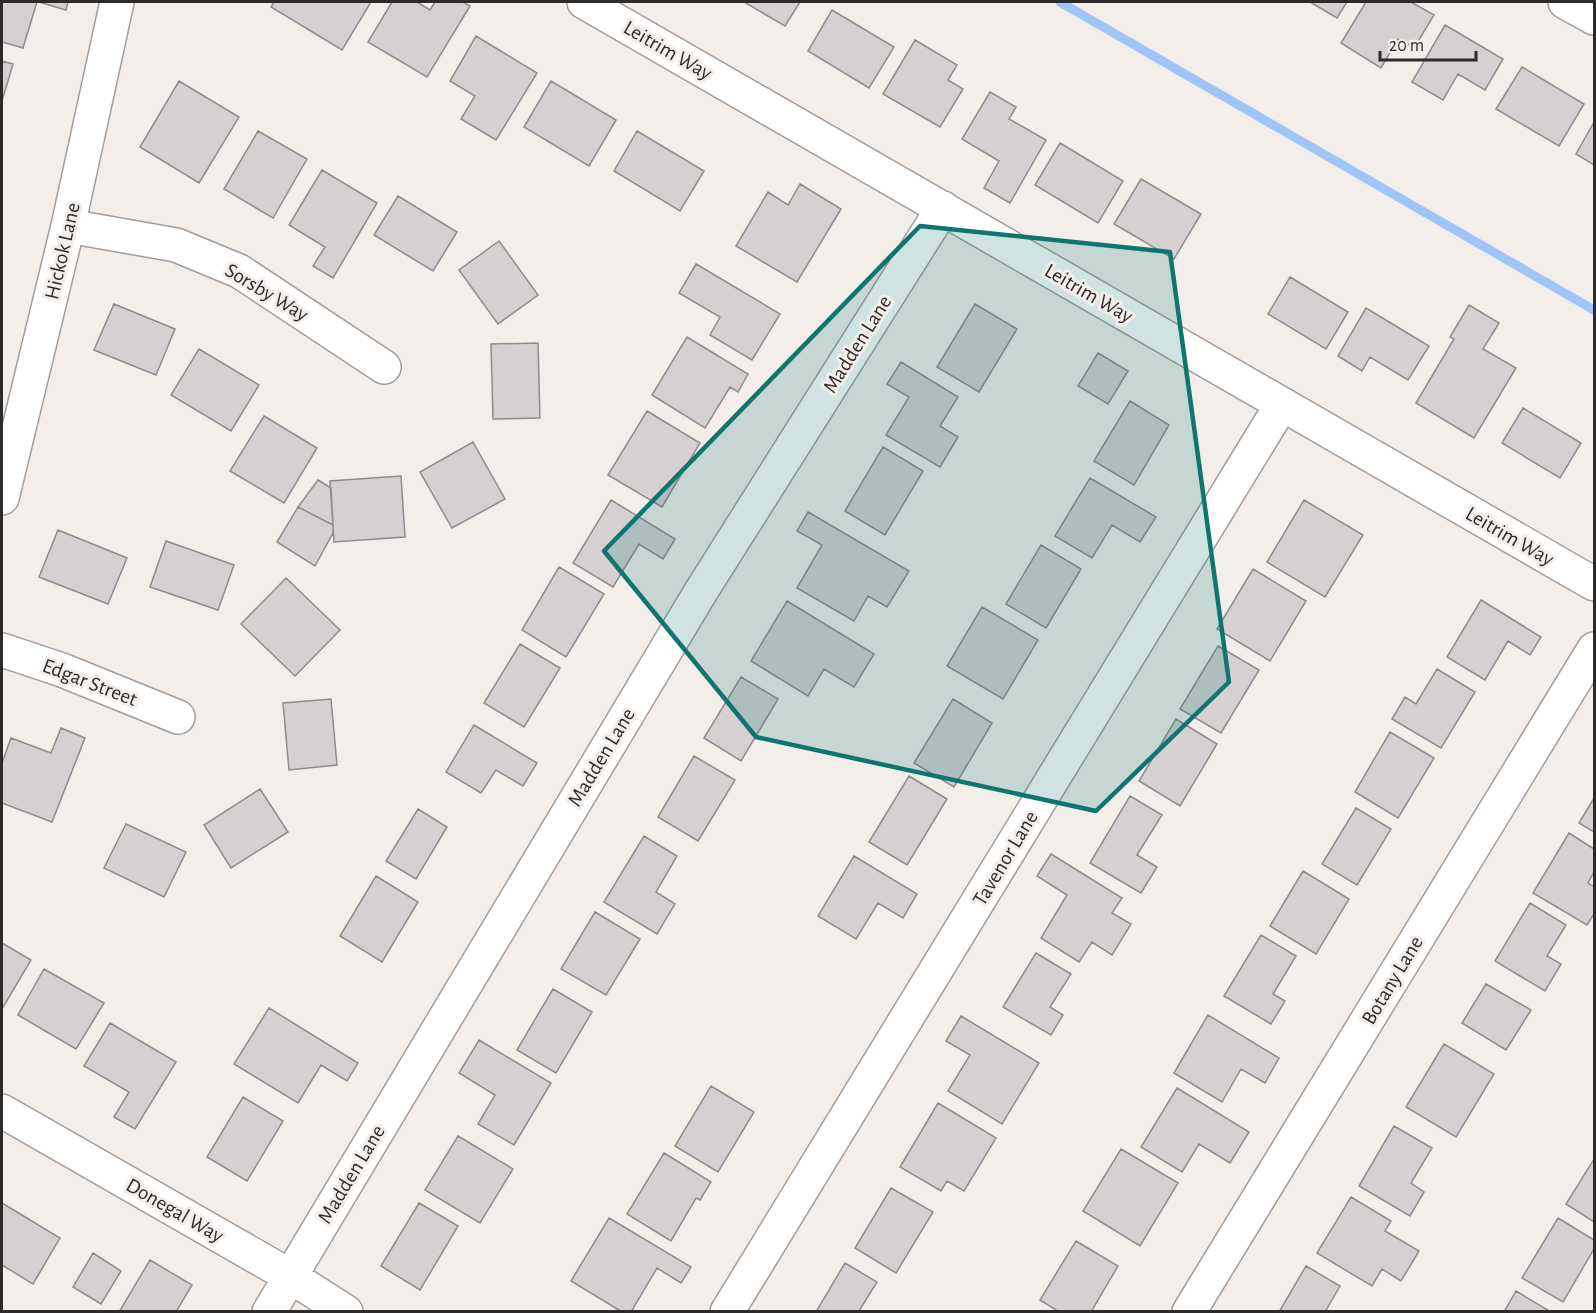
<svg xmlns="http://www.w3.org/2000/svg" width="1596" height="1313" font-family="'Alegreya Sans',sans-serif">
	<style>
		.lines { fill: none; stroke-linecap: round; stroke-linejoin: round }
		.stream { stroke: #9fc5f8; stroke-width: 9 }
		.building { fill: #d6d0d2; stroke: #908a8c; stroke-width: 1.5 }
		.minor-casing { stroke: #a29d9a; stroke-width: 36 }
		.minor { stroke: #fff; stroke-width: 33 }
		.marked { fill: #0f766e; fill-opacity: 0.2; stroke: #0f766e; stroke-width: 4.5; stroke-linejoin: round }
		.labels { text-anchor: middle; stroke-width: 6; stroke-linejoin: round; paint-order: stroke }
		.street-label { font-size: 21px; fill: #2d2b2a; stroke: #f4eeeb }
	</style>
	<rect width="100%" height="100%" fill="#f4eeeb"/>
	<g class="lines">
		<path class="stream" d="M1060,2l534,308"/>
	</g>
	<path class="building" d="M2,2h35l-14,46 -21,-6z
		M39,2h29l-2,8z
		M274,2h97l-29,48 -71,-43z
		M392,2h25l13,8 5,-8h28l7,4 -43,71 -59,-35z
		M744,2h56l-15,24z
		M1310,2h37l-10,16z
		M1366,2h45l23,13 -20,33 -16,-9 -17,29 -40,-25z
		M832,10l62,37 -25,41 -61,-37z
		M1445,25l58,34 -18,31 -27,-16 -15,26 -31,-18z
		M476,36l61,37 -41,67 -35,-21 14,-23 -25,-15z
		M915,40l42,25 -9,15 15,9 -23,38 -57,-33z
		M2,61l11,3 -11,37z
		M1522,67l62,37 -25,42 -63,-37z
		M179,81l60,36 -40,66 -59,-36z
		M551,81l65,39 -27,46 -65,-39z
		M990,92l26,15 -7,12 37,21 -36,63 -26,-15 15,-27 -37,-22z
		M1594,122v43l-18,-11z
		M258,131l49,28 -34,59 -49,-29z
		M637,131l67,40 -24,40 -66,-40z
		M1060,143l63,38 -25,42 -63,-38z
		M322,170l55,33 -44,75 -20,-12 12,-19 -36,-22z
		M1141,179l60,35 -27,45 -60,-35z
		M800,184l41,25 -44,73 -61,-36 32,-54 20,13z
		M398,196l59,36 -24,39 -59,-36z
		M499,241l39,54 -40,29 -39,-54z
		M696,264l84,50 -28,46 -42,-25 10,-18 -41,-24z
		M1290,277l58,35 -22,37 -58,-35z
		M114,304l61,25 -19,46 -62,-25z
		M975,304l42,25 -38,63 -42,-25z
		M1469,305l30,18 -16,26 33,19 -42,70 -58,-35 38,-64 -4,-2z
		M1366,308l63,38 -21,34 -38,-23 -8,14 -24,-15z
		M687,337l61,37 -10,18 -8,-5 -25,41 -53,-33z
		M538,343l2,75 -47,1 -2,-75z
		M199,349l60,36 -28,46 -60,-36z
		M1098,353l30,18 -20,33 -30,-18z
		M901,362l57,35 -18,29 18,11 -18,30 -54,-32 23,-38 -22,-13z
		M1130,401l39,24 -35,60 -40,-24z
		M1523,408l58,35 -21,35 -58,-35z
		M647,411l53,32 -38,64 -54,-32z
		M264,416l53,32 -33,55 -54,-32z
		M473,442l32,57 -53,29 -32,-56z
		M883,447l40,24 -38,64 -40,-24z
		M401,476l4,61 -71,5 -4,-61z
		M1090,478l66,39 -16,25 -28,-17 -20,33 -37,-22z
		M318,480l13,8 2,37 -35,-18z
		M611,500l64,39 -12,20 -24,-15 -26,43 -40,-24z
		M1304,500l59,35 -38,62 -58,-35z
		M298,507l35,18v8l-18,33 -38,-24z
		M808,512l101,59 -22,36 -19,-11 -14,25 -57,-33 25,-43 -25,-14z
		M58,530l69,28 -19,46 -69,-27z
		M166,541l68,24 -16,45 -68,-23z
		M1041,545l40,24 -35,59 -40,-24z
		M559,567l45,27 -38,63 -44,-27z
		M1253,569l53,32 -36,60 -53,-32z
		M286,578l54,52 -45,46 -54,-52z
		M1481,600l60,37 -11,18 -22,-14 -23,39 -38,-23z
		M787,601l87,53 -20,33 -30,-18 -16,27 -57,-35z
		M982,607l56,33 -35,59 -56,-33z
		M520,644l40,24 -36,59 -40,-24z
		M1218,646l41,24 -38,63 -41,-24z
		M1437,669l38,23 -34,56 -49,-29 13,-22 11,7z
		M741,677l37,22 -37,62 -37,-23z
		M331,699l6,66 -48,5 -6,-67z
		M953,699l39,24 -38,64 -40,-24z
		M1176,719l41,25 -37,62 -41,-25z
		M474,725l63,38 -14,23 -27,-16 -15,23 -35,-21z
		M61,728l24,10 -33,84 -50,-19v-40l9,-25 40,15z
		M1390,732l44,26 -36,60 -43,-26z
		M694,756l41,24 -37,61 -40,-24z
		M909,776l38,23 -40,66 -38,-23z
		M260,789l28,43 -57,36 -27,-43z
		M1130,796l32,19 -25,40 20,12 -16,26 -51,-30z
		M1594,798v34l-15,-9z
		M1356,808l35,21 -34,56 -35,-21z
		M418,809l29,18 -31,52 -30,-18z
		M126,824l60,28 -22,45 -60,-29z
		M1569,833l25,16v23l-6,11 6,4v27l-7,11 -54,-32z
		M644,836l33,20 -21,36 19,12 -18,30 -53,-32z
		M1051,854l71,44 -10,15 19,11 -19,31 -20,-13 -13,20 -38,-24 26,-43 -30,-19z
		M854,856l63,38 -14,24 -25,-15 -22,36 -38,-23z
		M1303,871l46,28 -33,55 -46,-28z
		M376,876l42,26 -36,60 -42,-26z
		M1530,903l36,22 -19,31 14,8 -16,27 -50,-30z
		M595,912l45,27 -34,56 -45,-26z
		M1261,935l35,21 -23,38 12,7 -14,23 -47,-28z
		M2,943l29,17 -29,49z
		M1036,953l35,21 -21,33 13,8 -12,20 -48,-28z
		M44,969l60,34 -28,46 -58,-34z
		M1486,984l45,26 -25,40 -44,-27z
		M553,989l39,23 -36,61 -39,-23z
		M269,1008l89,55 -11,18 -26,-16 -23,38 -64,-39z
		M1208,1015l71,43 -14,25 -24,-14 -19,33 -48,-29z
		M961,1016l78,47 -37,61 -54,-33 22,-36 -24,-14z
		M110,1023l66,39 -41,67 -21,-12 15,-25 -45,-26z
		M479,1040l72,43 -37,62 -36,-21 17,-29 -36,-22z
		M1444,1044l50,30 -38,63 -50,-30z
		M711,1086l43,26 -36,60 -43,-26z
		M1177,1088l72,44 -19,31 -31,-19 -17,28 -41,-25z
		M243,1097l40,24 -36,60 -40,-24z
		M938,1103l58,35 -32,53 -17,-10 -6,10 -41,-24z
		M1394,1126l38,22 -21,35 13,9 -14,24 -51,-30z
		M458,1136l55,33 -33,54 -55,-33z
		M1121,1149l57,34 -38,63 -57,-35z
		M664,1153l47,29 -11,18 -4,-2 -25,43 -44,-27z
		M1594,1159v63l-28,-18z
		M891,1188l42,24 -37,61 -41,-25z
		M1351,1197l40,24 -6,10 34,20 -18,30 -19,-12 -10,17 -55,-33z
		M2,1203l58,35 -27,46 -31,-19z
		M419,1203l39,23 -38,64 -39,-24z
		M609,1218l82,49 -10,16 -24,-15 -26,44h-9l-51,-31z
		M1558,1218l36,22v9l-31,53 -41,-24z
		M1076,1241l42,25 -27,46h-32l-19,-12z
		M93,1253l28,18 -20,33 -28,-17z
		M150,1260l42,25 -16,27h-57z
		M845,1263l32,19 -18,29 2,1h-45z
		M1306,1266l34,20 -15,26h-46z
		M1516,1291l35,21h-47z"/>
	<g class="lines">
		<g class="minor-casing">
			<path id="minor" d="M584,2l1010,582
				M1565,2l29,16
				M68,226l108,19 63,26 145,96
				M2,498l66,-272 49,-224
				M2,650l60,20 116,47
				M2,1111l288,165 56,36
				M269,1312l431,-719 243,-385
				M727,1312l555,-908
				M1189,1312l405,-663"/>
		</g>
		<use href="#minor" class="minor"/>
	</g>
	<path class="marked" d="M920,226l250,26 59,430 -133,129 -340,-74 -152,-186z"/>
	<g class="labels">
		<g class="street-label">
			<text transform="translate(668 50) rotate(30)" y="7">Leitrim Way</text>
			<text transform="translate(62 251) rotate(-77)" y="7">Hickok Lane</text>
			<text transform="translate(267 292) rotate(31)" y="7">Sorsby Way</text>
			<text transform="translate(1089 293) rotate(30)" y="7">Leitrim Way</text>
			<text transform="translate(857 344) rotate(-58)" y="7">Madden Lane</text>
			<text transform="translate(1510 536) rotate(30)" y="7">Leitrim Way</text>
			<text transform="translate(90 682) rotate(21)" y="7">Edgar Street</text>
			<text transform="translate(601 757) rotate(-59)" y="7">Madden Lane</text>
			<text transform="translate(1005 858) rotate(-59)" y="7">Tavenor Lane</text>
			<text transform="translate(1392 980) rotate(-59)" y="7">Botany Lane</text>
			<text transform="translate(351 1174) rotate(-59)" y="7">Madden Lane</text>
			<text transform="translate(175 1210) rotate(30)" y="7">Donegal Way</text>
		</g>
	</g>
	<rect width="1596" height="1313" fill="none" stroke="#2d2b2a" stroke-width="6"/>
	<path d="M1380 51v9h96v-9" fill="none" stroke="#2d2b2a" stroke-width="3"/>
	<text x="1389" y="51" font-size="18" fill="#2d2b2a" stroke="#f4eeeb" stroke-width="4.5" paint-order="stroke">20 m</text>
</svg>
